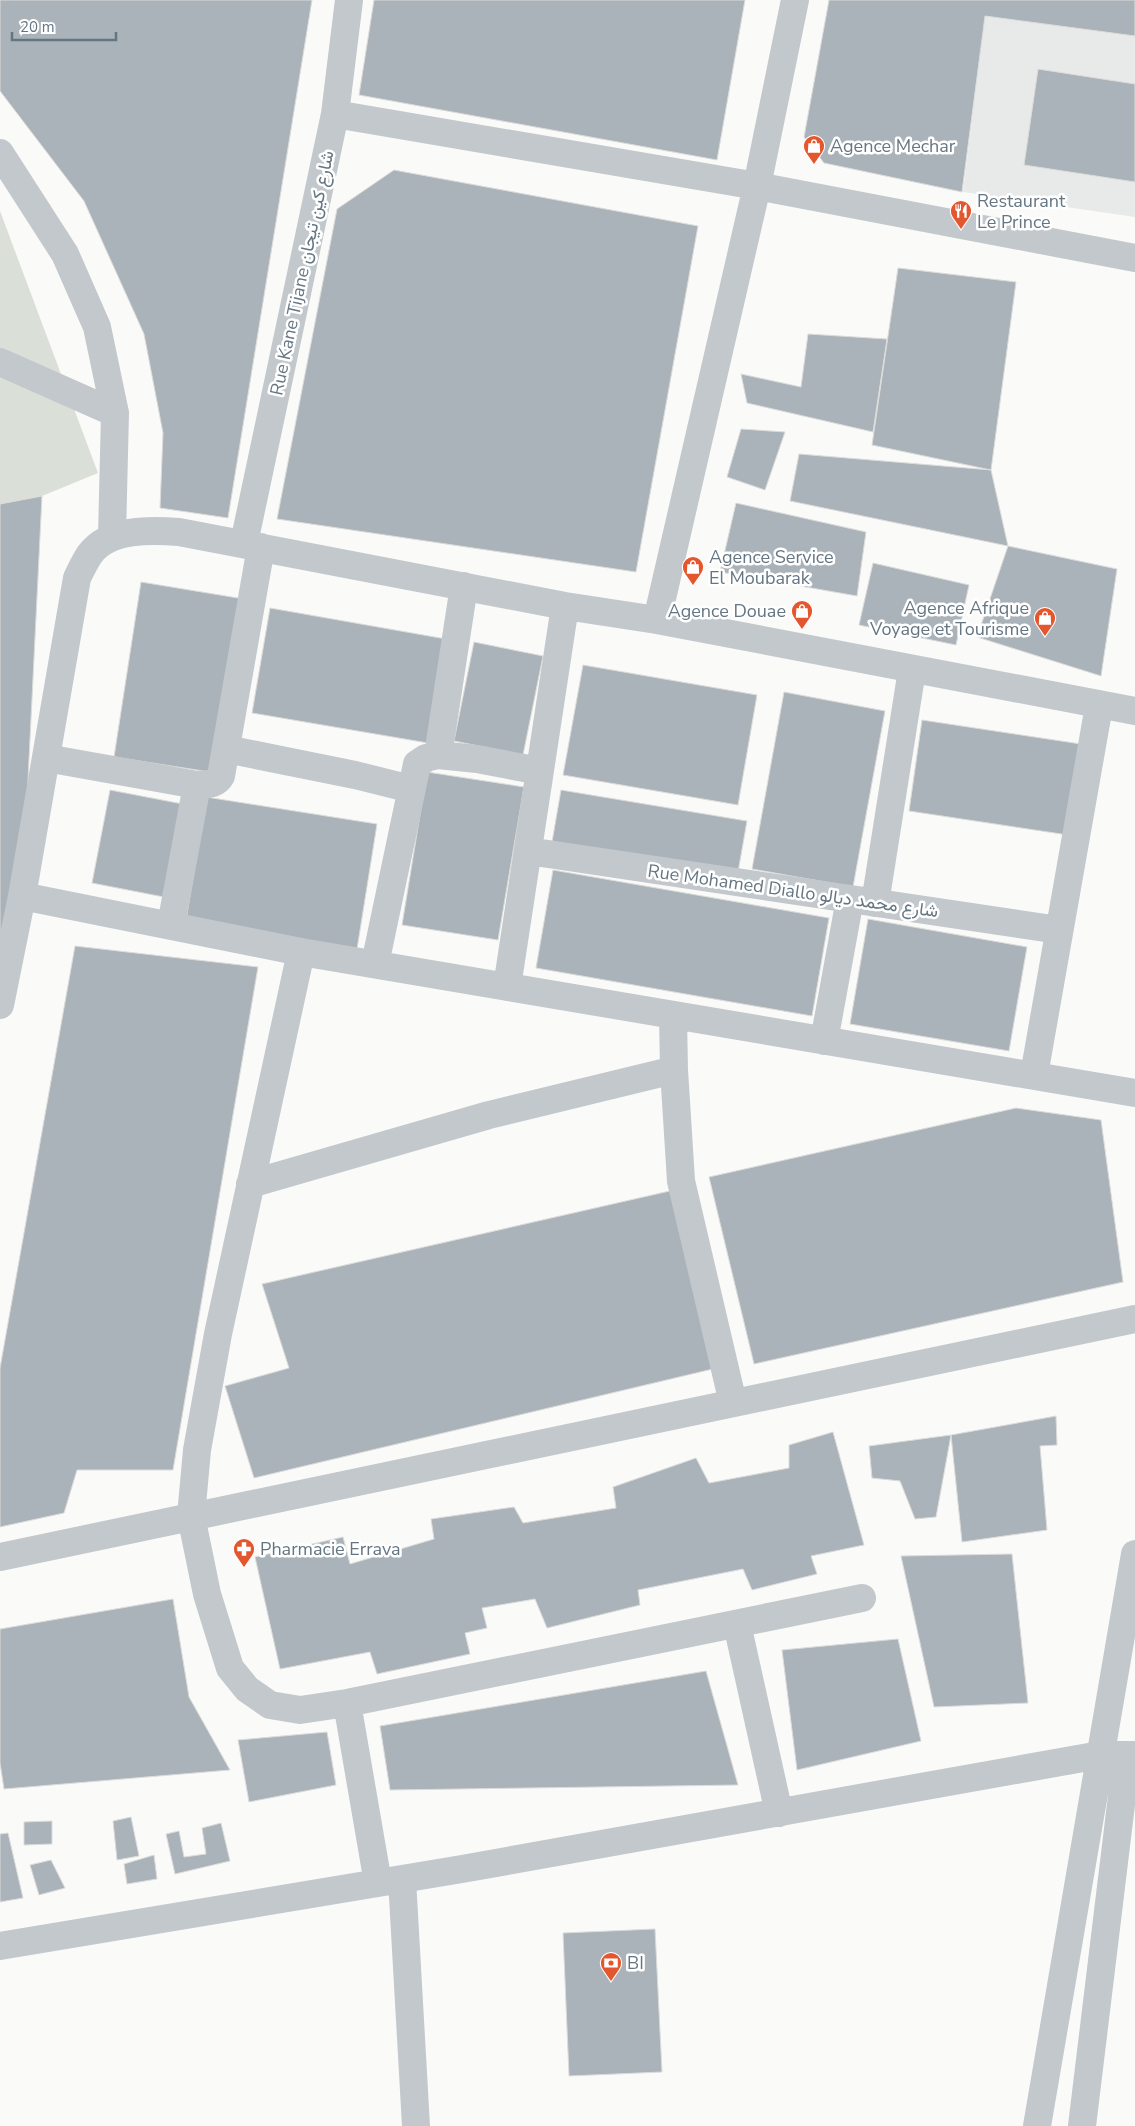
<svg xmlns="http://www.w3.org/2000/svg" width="1135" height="2126" font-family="'Nunito Sans',Vazirmatn,sans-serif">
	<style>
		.built { fill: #e8e9e9 }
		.green { fill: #dadfd7 }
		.building { fill: #aab3b9; stroke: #dcdcda }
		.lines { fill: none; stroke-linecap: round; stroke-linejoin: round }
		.minor { stroke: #c3c8cc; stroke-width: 28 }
		.labels { text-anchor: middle; stroke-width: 5; stroke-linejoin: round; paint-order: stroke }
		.poi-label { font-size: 18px; fill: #657683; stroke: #fff; text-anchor: start }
		.street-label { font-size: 18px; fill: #657683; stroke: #fff }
	</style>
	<rect width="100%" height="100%" fill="#fafaf8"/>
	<path class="built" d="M985,16l150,20v181l-172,-25z"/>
	<path class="green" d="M0,211l98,262 -56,23 -42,8z"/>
	<path class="building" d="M0,0h312l-84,518 -68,-10 3,-75 -19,-99 -60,-133 -84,-110z
		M374,0h371l-28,160 -358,-65z
		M829,0h306v36l-150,-20 -23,176 -138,-29 -20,-26z
		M1038,69l97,15v98l-111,-17z
		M394,170l304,56 -62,346 -359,-53 60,-310z
		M898,268l118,14 -25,188 -119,-25z
		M808,334l79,5 -14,93 -126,-29 -6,-29 60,13z
		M741,429l44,3 -20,58 -38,-13z
		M799,454l192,16 17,76 -218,-45z
		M42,496l-16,324 -26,122v-438z
		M736,503l130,29 -9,64 -137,-24z
		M1008,546l109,23 -16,107 -124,-39z
		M873,563l96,22 -13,60 -97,-20z
		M141,582l103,17 -28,174 -102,-16z
		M270,608l176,31 -18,104 -176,-30z
		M474,642l69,14 -20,99 -69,-14z
		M583,665l174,30 -19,110 -175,-30z
		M784,692l101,19 -32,176 -101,-18z
		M922,720l159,24 -13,91 -159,-24z
		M427,772l97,15 -26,153 -96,-15z
		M110,790l78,15 -19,93 -77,-15z
		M561,790l186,31 -9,51 -186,-30z
		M206,797l171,27 -20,125 -171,-28z
		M553,870l276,48 -17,98 -276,-48z
		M868,919l159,28 -18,104 -159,-27z
		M75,946l183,21 -85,503h-96l-13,43 -64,14v-159z
		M1016,1108l85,12 22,162 -369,82 -45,-187z
		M674,1190l43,178 -463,110 -29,-92 64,-18 -27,-84z
		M1056,1416l1,29 -17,1 7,84 -85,12 -11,-107z
		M833,1432l31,113 -53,11 6,18 -65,16 -9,-21 -105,21 2,15 -93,23 -12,-29 -53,9 5,20 -22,5 5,21 -93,20 -7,-22 -90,17 -25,-112 88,-20 7,27 84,-25 -3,-20 83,-12 9,16 93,-15 -3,-21 83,-29 13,25 80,-15v-23z
		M951,1435l-15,82 -21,2 -15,-38 -28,-3 -3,-32z
		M1012,1554l16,149 -94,4 -33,-151z
		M173,1599l16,98 41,73 -226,19 -4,-26v-134z
		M898,1639l23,102 -124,29 -15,-120z
		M706,1671l32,114 -348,5 -10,-64z
		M327,1732l9,53 -87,17 -11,-62z
		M131,1817l8,39 -22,4 -4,-39z
		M52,1821v23l-28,1v-23z
		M221,1823l9,38 -55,13 -9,-40 13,-3 5,26 22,-3 -4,-26z
		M8,1833l15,65 -23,4v-68z
		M154,1855l3,24 -30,5 -3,-20z
		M51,1860l14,28 -26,7 -9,-30z
		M655,1929l7,143 -93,4 -6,-143z"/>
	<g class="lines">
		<path class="minor" d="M335,114l422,72 378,72
			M0,153l65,101 32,73 18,86 -3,123
			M0,362l115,51
			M244,543l91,-429 14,-114
			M657,620l100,-434 38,-186
			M226,749l129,26 56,14
			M438,755l26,-169
			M46,758l151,27c10,-1 19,0 24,-9l40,-229
			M528,851l531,79
			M22,896l279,56 834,141
			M875,903l37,-233
			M171,925l26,-140
			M301,952l-83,382 -21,116 -6,66 16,78 23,74 17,21 23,16 30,5 47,-7 515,-105
			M375,964l42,-200 9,-6 12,-3 39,4 63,12
			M507,987l58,-381
			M0,1005l22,-109 55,-318c4,-8 8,-17 13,-24 19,-26 62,-24 89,-22l386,74 92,14 478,91
			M673,1016l1,54 7,111 52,222
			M824,1041l26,-142
			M1034,1075l65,-369
			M250,1184l239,-69 185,-45
			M0,1557l1135,-238
			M737,1624l42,189
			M347,1703l31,180
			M402,1879l14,247
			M0,1946l462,-77 638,-114h35
			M1037,2126l98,-572
			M1082,2126l45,-371"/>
	</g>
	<defs>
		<g id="shop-pin" transform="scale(1.125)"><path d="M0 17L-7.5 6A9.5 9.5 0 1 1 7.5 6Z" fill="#e4572e" stroke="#fff"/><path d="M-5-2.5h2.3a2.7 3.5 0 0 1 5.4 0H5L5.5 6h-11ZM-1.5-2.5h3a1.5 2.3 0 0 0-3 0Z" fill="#fff"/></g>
		<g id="restaurant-pin" transform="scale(1.125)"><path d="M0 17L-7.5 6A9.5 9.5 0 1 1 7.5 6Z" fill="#e4572e" stroke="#fff"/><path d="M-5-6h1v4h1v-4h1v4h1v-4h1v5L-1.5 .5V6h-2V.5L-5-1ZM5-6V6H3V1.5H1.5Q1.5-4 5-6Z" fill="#fff"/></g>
		<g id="pharmacy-pin" transform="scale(1.125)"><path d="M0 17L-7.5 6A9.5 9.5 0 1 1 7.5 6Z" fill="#e4572e" stroke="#fff"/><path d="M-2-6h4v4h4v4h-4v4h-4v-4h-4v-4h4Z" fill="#fff"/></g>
		<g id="bank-pin" transform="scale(1.125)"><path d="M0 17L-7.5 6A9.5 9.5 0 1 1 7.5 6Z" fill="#e4572e" stroke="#fff"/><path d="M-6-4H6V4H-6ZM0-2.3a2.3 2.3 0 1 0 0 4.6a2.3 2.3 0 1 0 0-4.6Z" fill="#fff"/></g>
	</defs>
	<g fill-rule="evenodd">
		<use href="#shop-pin" x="814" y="146"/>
		<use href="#restaurant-pin" x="961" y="211"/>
		<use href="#shop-pin" x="693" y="567"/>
		<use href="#shop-pin" x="802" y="611"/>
		<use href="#shop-pin" x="1045" y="618"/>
		<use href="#pharmacy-pin" x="244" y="1549"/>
		<use href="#bank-pin" x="611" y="1963"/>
	</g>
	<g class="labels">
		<g class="poi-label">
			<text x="830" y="152">Agence Mechar</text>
			<text x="977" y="207">Restaurant<tspan x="977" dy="21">Le Prince</tspan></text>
			<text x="709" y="563">Agence Service<tspan x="709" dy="21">El Moubarak</tspan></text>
			<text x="1029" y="614" text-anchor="end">Agence Afrique<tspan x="1029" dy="21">Voyage et Tourisme</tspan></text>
			<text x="786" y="617" text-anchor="end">Agence Douae</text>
			<text x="260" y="1555">Pharmacie Errava</text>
			<text x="627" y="1969">BI</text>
		</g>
		<g class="street-label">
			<text transform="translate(302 273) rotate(-78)" y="6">Rue Kane Tijane شارع كين تيجان</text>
			<text transform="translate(793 891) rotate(8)" y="6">Rue Mohamed Diallo شارع محمد ديالو</text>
		</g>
	</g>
	<path d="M12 32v8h104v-8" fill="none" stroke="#657683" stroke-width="2.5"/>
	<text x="20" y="32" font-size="15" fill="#657683" stroke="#ffffff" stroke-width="4" paint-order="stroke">20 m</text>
</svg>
